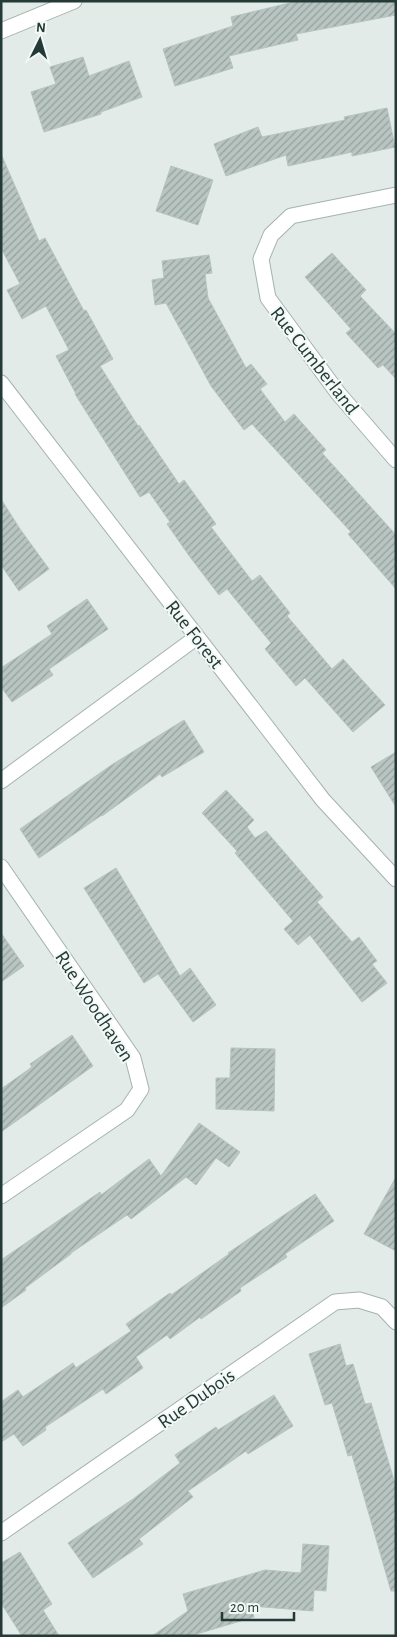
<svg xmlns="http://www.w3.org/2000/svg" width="397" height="1637" font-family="'Alegreya Sans',sans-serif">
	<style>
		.building { fill: url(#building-hatch); stroke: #b6c3bf }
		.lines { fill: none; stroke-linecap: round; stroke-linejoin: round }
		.minor-casing { stroke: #a5b2af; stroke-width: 17 }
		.minor { stroke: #fff; stroke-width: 15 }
		.labels { text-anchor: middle; stroke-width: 4; stroke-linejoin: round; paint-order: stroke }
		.street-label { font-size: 20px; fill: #243a36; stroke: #f2f8f6 }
	</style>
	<defs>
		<pattern id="building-hatch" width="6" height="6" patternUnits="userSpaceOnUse" patternTransform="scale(1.25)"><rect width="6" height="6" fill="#b8c5c1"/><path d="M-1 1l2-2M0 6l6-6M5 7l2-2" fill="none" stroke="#95a19e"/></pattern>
	</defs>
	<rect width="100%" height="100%" fill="#e2ebe8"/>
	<path class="building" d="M298,1h98v14l-100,19 2,6 -69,16 4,12 -58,18 -12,-37 70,-23 -2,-9z
		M83,57l6,19 40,-15 13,36 -41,15v2l-57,18 -13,-40 25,-8 -6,-17z
		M387,108l8,39 -43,9v-4l-64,14 -2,-11 -60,21 -12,-32 44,-17 4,10 83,-17 -1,-3z
		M1,154l38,87 6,-3 39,73 2,-1 27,49 -13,7 38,60 1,-1 40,59 5,-4 32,44 -5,3 41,54 8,-6 30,38 -3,3 45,53 11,-10 42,46 -32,27 -48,-54 -9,8 -31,-37 6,-6 -44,-54 -8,6 -29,-38 -23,-33 3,-2 -21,-30 -9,5 -65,-103h1l-20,-38 13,-6 -23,-44 -24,13 -15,-29 13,-6 -19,-36z
		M171,166l42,14 -15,45 -42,-14z
		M332,253l34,37 -6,6 36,38v45l-13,-14 -5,3 -32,-35 5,-4 -46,-52z
		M209,255l3,18 -7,1 3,24 38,70 5,-4 16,20 -7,5 25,33 9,-8 32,36 -4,3 74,82v54l-48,-55 3,-2 -99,-108 -8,6 -33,-44 -45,-83 -11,2 -3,-25 12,-2 -2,-17z
		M1,499l19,30 29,40 -30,22 -18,-26z
		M87,599l21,30 -59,40 4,6 -41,27 -11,-15v-19l51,-34 -5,-8z
		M184,720l20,32 -42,25 -2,-3 -58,42v-1l-63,43 -19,-29 93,-65z
		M396,752v55l-25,-40z
		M226,790l28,30 -7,7 8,11 11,-7 57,66 -6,5 35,40 7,-5 18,24 -5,3 15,19 -25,19 -52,-67 -12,10 -14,-16 9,-8 -58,-68 2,-2 -35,-38z
		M116,868l64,108 10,-8 26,37 -23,17 -35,-48 -14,9 -60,-95z
		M1,933l23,33 -23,16z
		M72,1035l21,31 -92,66v-43l31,-22 -2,-3z
		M231,1048l44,1 -1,62 -58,-2v-31h14z
		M199,1123l41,29 -11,15 -13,-9 -20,27 -10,-8 -55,42 -4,-4 -56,38v1l-46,34 1,2 -25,18v-48l99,-68 1,3 48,-36 12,17z
		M396,1177v74l-32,-17z
		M315,1194l19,27 -49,33 2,3 -47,31 1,3 -40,28 -1,-2 -30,22 -3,-4 -31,22 7,11 -37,26 -3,-5 -58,38 1,3 -23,16 -9,-12 -13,8v-40l17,-12 5,7 50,-34 3,5 55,-37 -5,-7 44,-31 1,2 58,-41 -1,-1z
		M340,1344l6,22 7,-2 12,40 6,-1 25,84v104h-5l-39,-136 -4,1 -16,-53 -7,2 -16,-51z
		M274,1395l19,31 -45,28 -2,-3 -58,40 5,6 -54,42 4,5 -50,34 -25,-35 65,-44 47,-36 -5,-8 41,-28 2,3z
		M303,1544l26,2 -3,45 -12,-1 -1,21 -62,-5 3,11 -64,19h-38l36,-25 -5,-17 82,-24 36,3z
		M20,1552l32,52 -9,6 16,26h-37l-21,-33v-40z"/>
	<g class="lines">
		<g class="minor-casing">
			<path id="minor" d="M1,31l73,-30
				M396,195l-105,21 -20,19 -10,24 7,39 70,95 58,67
				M1,383l322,417 73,79
				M1,781l196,-144
				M1,867l132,191 8,31 -14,21 -126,86
				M1,1533l334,-231 24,-2 23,7 14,15"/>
		</g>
		<use href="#minor" class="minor"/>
	</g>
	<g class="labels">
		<g class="street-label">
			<text transform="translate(315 360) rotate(52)" y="7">Rue Cumberland</text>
			<text transform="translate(195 634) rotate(52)" y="7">Rue Forest</text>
			<text transform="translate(95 1006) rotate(57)" y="7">Rue Woodhaven</text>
			<text transform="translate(196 1398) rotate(-35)" y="7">Rue Dubois</text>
		</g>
	</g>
	<rect width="397" height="1637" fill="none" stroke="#243a36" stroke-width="5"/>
	<g transform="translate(40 40) rotate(5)" stroke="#f2f8f6" stroke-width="4" paint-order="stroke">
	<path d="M0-4L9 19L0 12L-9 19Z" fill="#243a36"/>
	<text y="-8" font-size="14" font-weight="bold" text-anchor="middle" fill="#243a36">N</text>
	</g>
	<path d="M222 1612v8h72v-8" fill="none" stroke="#243a36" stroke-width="2.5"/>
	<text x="230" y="1612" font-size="15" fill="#243a36" stroke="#f2f8f6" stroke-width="4" paint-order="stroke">20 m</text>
</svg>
